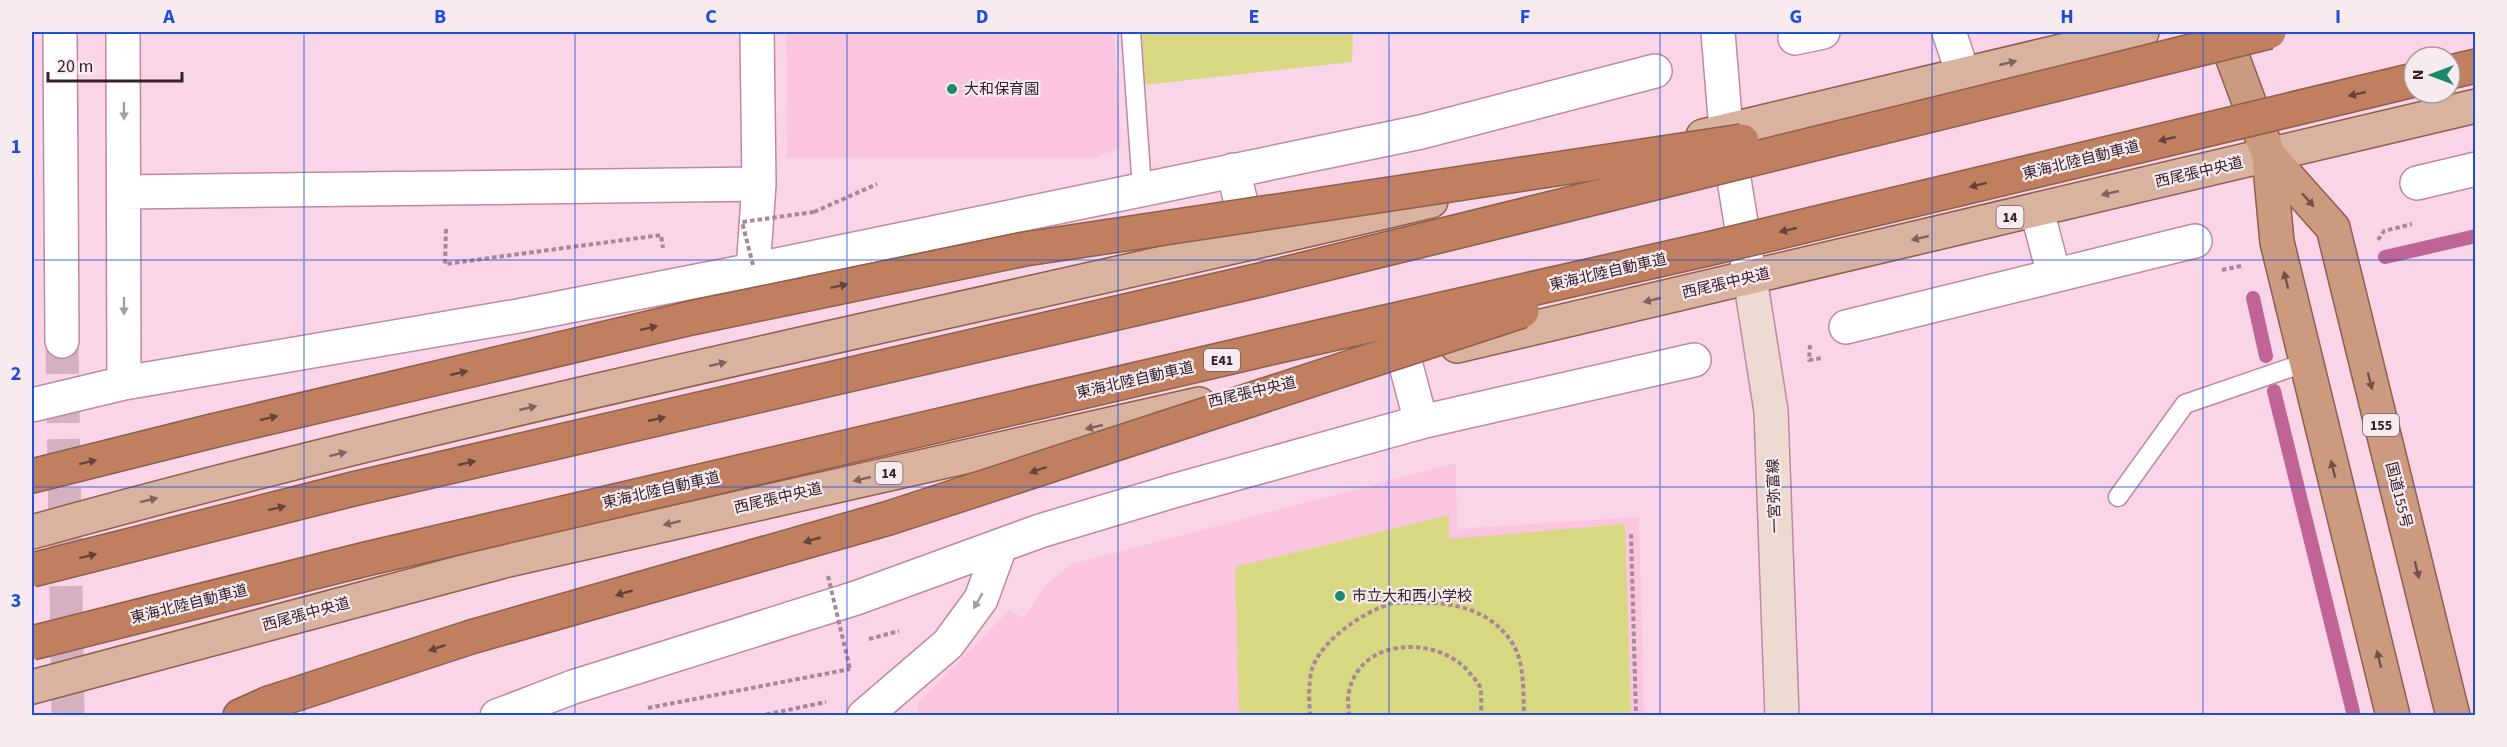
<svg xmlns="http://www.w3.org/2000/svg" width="2507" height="747" font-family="'Source Sans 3','Noto Sans JP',sans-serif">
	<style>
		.built { fill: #fbc5df }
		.green { fill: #d8d882 }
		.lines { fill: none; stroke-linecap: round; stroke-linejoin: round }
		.stream { stroke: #c06495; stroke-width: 14 }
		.tertiary-tunnel { stroke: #d3b1c1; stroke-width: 33; stroke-dasharray: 33 16; stroke-linecap: butt }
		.service-casing { stroke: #c088a4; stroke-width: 21 }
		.minor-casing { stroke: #c088a4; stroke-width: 36 }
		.tertiary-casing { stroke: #c088a4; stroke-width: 36 }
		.secondary-casing { stroke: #c088a4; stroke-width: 36 }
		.primary-casing { stroke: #905e4d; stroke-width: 36 }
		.trunk-casing { stroke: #905e4d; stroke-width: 36 }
		.motorway-casing { stroke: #905e4d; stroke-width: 36 }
		.path { stroke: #a78898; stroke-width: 4; stroke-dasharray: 4.5 3; stroke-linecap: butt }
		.service { stroke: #fff; stroke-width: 18 }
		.minor { stroke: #fff; stroke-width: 33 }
		.tertiary { stroke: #fff; stroke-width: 33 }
		.secondary { stroke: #ecd9cf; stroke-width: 33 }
		.primary { stroke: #d9b39f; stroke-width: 33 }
		.trunk { stroke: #cc9a7f; stroke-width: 33 }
		.motorway { stroke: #c0805f; stroke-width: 33 }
		.motorway-bridge-casing { stroke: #905e4d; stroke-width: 36; stroke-linecap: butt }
		.path-bridge { stroke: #a78898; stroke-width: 4; stroke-dasharray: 4.5 3; stroke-linecap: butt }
		.motorway-bridge { stroke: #c0805f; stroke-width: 33 }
		.oneway { fill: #7f625f }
		.oneway2 { fill: #66423d }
		.oneway3 { fill: #a59ba0 }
		.oneway4 { fill: #72514d }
		.grid { fill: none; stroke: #1d4ed8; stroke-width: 1.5; stroke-opacity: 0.55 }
		.poi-dot { fill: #198a6b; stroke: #f7ebf0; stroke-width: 2 }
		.labels { text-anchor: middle; stroke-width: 4.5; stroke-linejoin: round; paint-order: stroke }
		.shield { fill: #f7ebf0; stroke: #705d66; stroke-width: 1.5 }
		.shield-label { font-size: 14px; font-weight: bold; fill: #36202b }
		.poi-label { font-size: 15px; fill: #36202b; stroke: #f7ebf0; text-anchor: start }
		.street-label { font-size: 15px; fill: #36202b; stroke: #f7ebf0 }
		.neatline { fill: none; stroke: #1d4ed8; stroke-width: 2 }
		.grid-label { font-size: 20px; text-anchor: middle; font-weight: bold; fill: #1d4ed8 }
	</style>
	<rect width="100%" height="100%" fill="#fad5e7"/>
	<path class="built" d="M786,32h328l7,115 -28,11h-306z
		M1456,463l1,66 182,-12 5,198 -726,1v-13l91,-93 15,8 23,-35 25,-19z"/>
	<path class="green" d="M1142,32h211l-1,30 -208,23z
		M1449,515v24l176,-15 6,191h-392l-4,-148z"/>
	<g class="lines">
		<path class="stream" d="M2385,257l91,-21
			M2253,298l13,58
			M2274,391l80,325"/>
		<path class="tertiary-tunnel" d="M62,341l6,375"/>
		<g class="service-casing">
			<path id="service" d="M1131,32l11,157
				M2118,497l67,-93 122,-42"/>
		</g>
		<g class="minor-casing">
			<path id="minor" d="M123,32l1,351
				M1718,32l8,98 24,148
				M1949,32l14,42
				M1795,38l28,-6
				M1233,170l18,73
				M2417,183l59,-14
				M125,192l634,-8
				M2037,211l17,64
				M753,270l6,-86 -2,-152
				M1846,327l349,-86
				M1404,358l17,64
				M32,405l92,-22 394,-67 235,-46 668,-138 234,-61
				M497,716l76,-29 283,-89 184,-67 133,-40 248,-69 273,-62
				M864,716l84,-72 33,-45 19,-52"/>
		</g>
		<g class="tertiary-casing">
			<path id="tertiary" d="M60,32l2,309"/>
		</g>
		<g class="secondary-casing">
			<path id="secondary" d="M1750,278l21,133 11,305"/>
		</g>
		<g class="primary-casing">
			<path id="primary" d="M1703,136l439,-104
				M1457,346l1019,-240
				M32,532c461,-128 933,-220 1399,-331
				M32,687l472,-126 695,-157"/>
		</g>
		<g class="trunk-casing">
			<path id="trunk" d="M2223,32l46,124 8,86 116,474
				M2269,156l64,72 120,488"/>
		</g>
		<g class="motorway-casing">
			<path id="motorway" d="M2450,72l26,-6
				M32,476l180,-45
				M240,716l29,-13"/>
		</g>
		<path class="path" d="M814,212l63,-28
			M446,229l-1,35 216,-29 2,13
			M2378,240l6,-9 28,-7
			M2222,270l19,-4
			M1810,345l-1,15 14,-2
			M1631,534l5,182
			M869,639l30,-8
			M648,708l202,-39
			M759,716l67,-14
			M1310,716c-1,-16 -2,-36 3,-50 11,-27 50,-54 77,-62 7,-2 16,-1 23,-1 38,-2 78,6 100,41 12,20 10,49 11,72
			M1349,716c0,-8 -2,-17 0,-24 11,-57 94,-57 123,-16 3,3 7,8 8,11 2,9 1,20 1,29"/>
		<use href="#service" class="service"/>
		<use href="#minor" class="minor"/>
		<use href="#tertiary" class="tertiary"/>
		<use href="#secondary" class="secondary"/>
		<use href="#primary" class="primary"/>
		<use href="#trunk" class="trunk"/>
		<use href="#motorway" class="motorway"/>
		<g class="motorway-bridge-casing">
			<path id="motorway-bridge" d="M212,431l479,-113 334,-69 717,-108
				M32,570l321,-81 907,-209 1009,-248
				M32,643l334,-84 913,-213 433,-98 702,-168
				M269,703l202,-66 418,-119 633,-207"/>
		</g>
		<path class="path-bridge" d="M753,265l-11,-43 72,-10
			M828,576l22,93"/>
		<use href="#motorway-bridge" class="motorway-bridge"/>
	</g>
	<defs><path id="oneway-solid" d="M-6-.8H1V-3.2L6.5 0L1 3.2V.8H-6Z" transform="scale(1.5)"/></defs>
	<g class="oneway">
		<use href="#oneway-solid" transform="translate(2008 63) rotate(-13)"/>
		<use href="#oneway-solid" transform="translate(2110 193) rotate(167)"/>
		<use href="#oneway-solid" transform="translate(1920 238) rotate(167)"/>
		<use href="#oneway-solid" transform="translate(1652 300) rotate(167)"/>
		<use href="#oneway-solid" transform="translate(718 364) rotate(-13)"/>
		<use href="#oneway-solid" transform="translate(528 408) rotate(-13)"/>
		<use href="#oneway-solid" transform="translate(1094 427) rotate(167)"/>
		<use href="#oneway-solid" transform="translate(338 454) rotate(-14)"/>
		<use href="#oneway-solid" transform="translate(862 479) rotate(167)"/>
		<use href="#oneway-solid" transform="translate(149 500) rotate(-14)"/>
		<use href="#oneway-solid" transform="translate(672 523) rotate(167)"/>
	</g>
	<g class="oneway2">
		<use href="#oneway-solid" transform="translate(2357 94) rotate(167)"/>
		<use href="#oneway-solid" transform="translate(2167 139) rotate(166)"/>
		<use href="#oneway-solid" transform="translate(1978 185) rotate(166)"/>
		<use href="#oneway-solid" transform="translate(1788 230) rotate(166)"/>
		<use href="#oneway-solid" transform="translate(839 286) rotate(-12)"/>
		<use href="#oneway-solid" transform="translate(649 328) rotate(-13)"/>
		<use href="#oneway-solid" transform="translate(459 373) rotate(-13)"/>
		<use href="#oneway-solid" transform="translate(269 418) rotate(-13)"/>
		<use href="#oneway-solid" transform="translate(657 419) rotate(-13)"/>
		<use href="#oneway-solid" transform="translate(88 462) rotate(-14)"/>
		<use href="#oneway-solid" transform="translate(467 463) rotate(-13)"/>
		<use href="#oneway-solid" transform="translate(1038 470) rotate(161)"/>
		<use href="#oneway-solid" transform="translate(277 508) rotate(-14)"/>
		<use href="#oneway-solid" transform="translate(812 540) rotate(164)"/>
		<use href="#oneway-solid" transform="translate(88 556) rotate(-14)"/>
		<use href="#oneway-solid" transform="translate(624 593) rotate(164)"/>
		<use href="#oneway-solid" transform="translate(437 648) rotate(162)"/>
	</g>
	<g class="oneway3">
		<use href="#oneway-solid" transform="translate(124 111) rotate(89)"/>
		<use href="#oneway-solid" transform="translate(124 306) rotate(90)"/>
		<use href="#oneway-solid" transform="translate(978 601) rotate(120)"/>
	</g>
	<g class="oneway4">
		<use href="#oneway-solid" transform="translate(2308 200) rotate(49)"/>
		<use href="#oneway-solid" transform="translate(2286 280) rotate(-104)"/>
		<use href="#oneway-solid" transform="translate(2370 381) rotate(76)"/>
		<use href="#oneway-solid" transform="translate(2333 469) rotate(-104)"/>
		<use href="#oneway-solid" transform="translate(2417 570) rotate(76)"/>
		<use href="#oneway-solid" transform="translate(2379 659) rotate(-104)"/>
	</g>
	<path class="grid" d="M304,32v684M575,32v684M847,32v684M1118,32v684M1389,32v684M1660,32v684M1932,32v684M2203,32v684M32,260h2444M32,487h2444"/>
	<g class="poi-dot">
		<circle cx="952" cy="89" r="6"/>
		<circle cx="1340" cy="596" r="6"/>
	</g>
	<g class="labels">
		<g class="shield">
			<rect x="1996.5" y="206" width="27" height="22" rx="4.5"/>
			<rect x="1204" y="349" width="36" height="22" rx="4.5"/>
			<rect x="2363" y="414" width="36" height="22" rx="4.5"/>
			<rect x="875.5" y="462" width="27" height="22" rx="4.5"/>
		</g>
		<g class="shield-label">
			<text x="2010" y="222">14</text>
			<text x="1222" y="365">E41</text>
			<text x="2381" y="430">155</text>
			<text x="889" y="478">14</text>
		</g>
		<g class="poi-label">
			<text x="964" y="94">大和保育園</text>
			<text x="1352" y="601">市立大和西小学校</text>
		</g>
		<g class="street-label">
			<text transform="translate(2081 160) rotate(-14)" y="5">東海北陸自動車道</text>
			<text transform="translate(2199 172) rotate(-13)" y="5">西尾張中央道</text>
			<text transform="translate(1608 272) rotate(-13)" y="5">東海北陸自動車道</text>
			<text transform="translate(1726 283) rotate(-13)" y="5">西尾張中央道</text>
			<text transform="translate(1135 380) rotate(-13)" y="5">東海北陸自動車道</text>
			<text transform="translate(1252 392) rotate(-13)" y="5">西尾張中央道</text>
			<text transform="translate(661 490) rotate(-13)" y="5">東海北陸自動車道</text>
			<text transform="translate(2399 495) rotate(76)" y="5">国道155号</text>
			<text transform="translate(1774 496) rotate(-92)" y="5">一宮弥富線</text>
			<text transform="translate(778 498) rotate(-13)" y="5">西尾張中央道</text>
			<text transform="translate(189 604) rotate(-14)" y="5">東海北陸自動車道</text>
			<text transform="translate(306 614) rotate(-15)" y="5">西尾張中央道</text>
		</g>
	</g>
	<rect width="2507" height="747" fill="none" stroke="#f7ebf0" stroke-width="66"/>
	<g transform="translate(2432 75) rotate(270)"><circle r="28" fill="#f7ebf0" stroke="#aa9aa1" stroke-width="1.5"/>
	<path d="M0-4.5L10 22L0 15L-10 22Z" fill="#198a6b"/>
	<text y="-9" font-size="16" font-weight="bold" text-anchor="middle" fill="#36202b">N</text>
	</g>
	<path d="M48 72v9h134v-9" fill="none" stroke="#36202b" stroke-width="3"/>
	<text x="57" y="72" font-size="18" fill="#36202b" stroke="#f7ebf0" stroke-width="4.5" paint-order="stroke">20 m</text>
	<rect x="33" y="33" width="2441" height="681" class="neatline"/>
	<g class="grid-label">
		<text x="169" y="23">A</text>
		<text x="440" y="23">B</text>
		<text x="711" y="23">C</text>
		<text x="982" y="23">D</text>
		<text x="1254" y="23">E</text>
		<text x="1525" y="23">F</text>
		<text x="1796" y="23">G</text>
		<text x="2067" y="23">H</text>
		<text x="2338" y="23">I</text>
		<text x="16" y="153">1</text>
		<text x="16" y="380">2</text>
		<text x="16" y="607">3</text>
	</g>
</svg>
